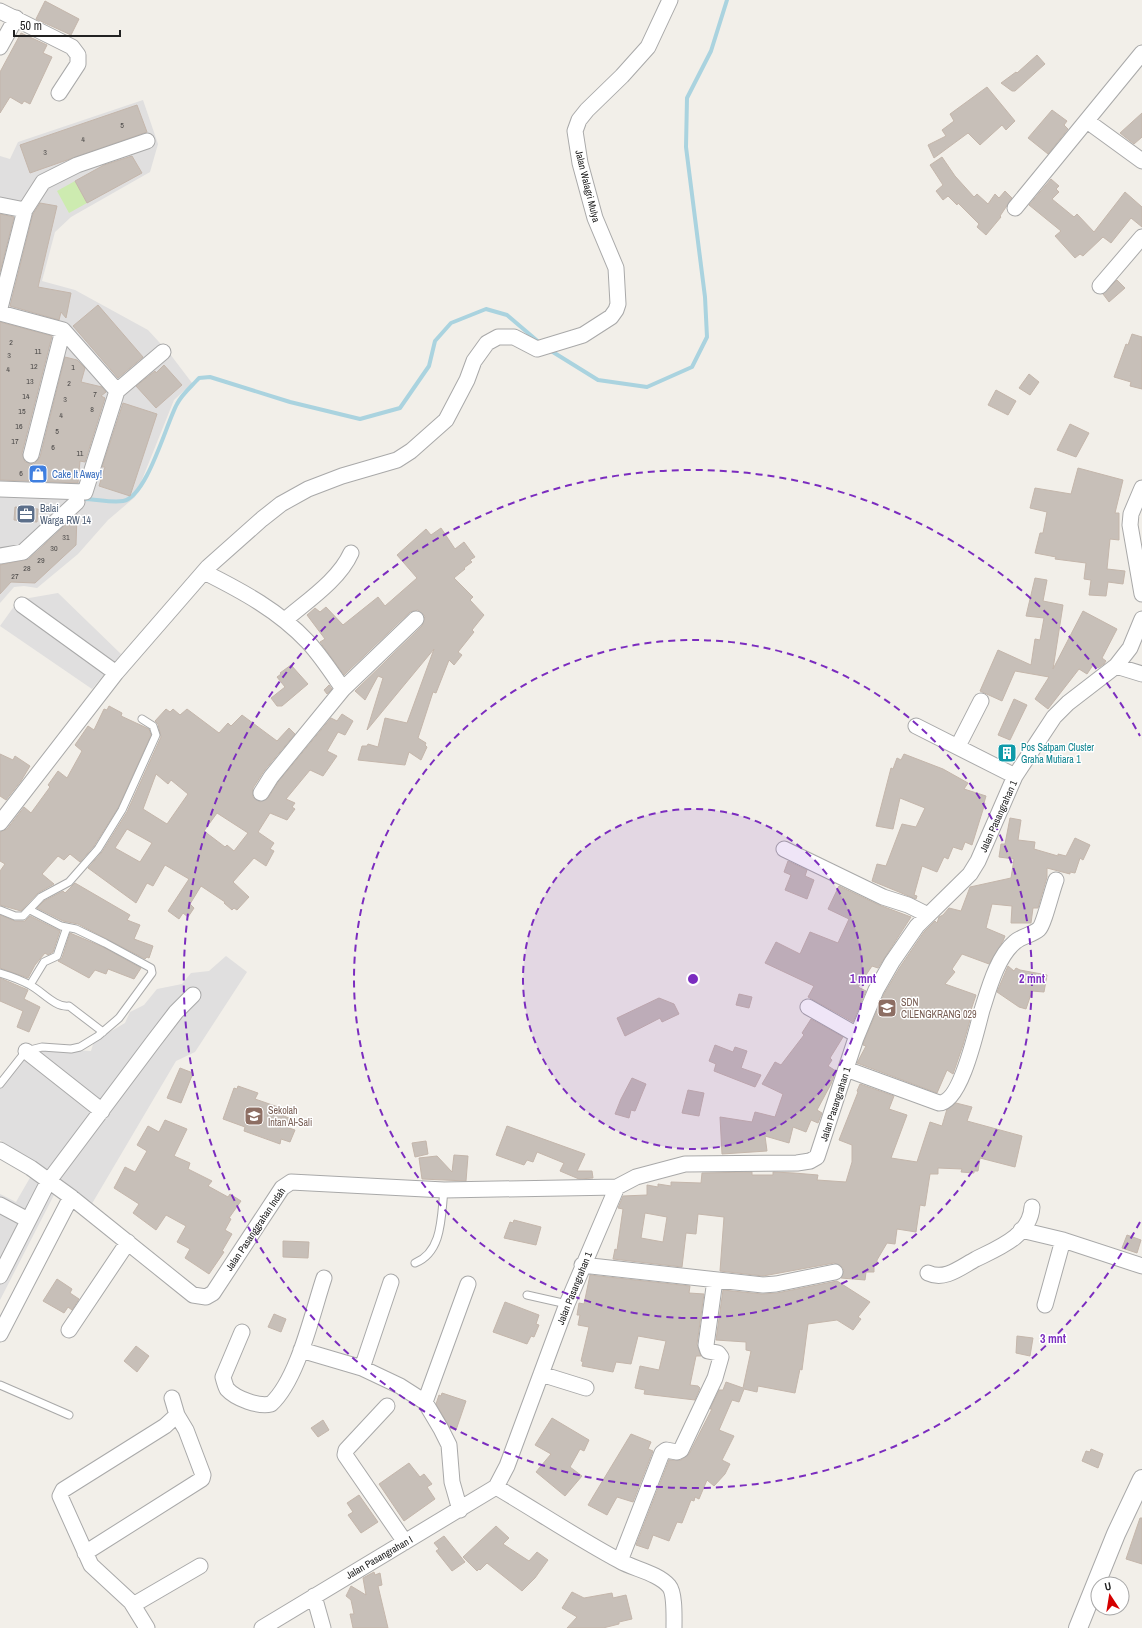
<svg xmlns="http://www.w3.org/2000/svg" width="1142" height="1628" font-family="'Archivo Narrow',sans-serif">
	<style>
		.residential { fill: #e0dfdf }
		.grass { fill: #cdebb0 }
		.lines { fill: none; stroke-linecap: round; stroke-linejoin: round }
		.stream { stroke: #aad3df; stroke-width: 4 }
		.building { fill: #c7bfb8; stroke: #c4b6ab; fill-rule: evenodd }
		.service-casing { stroke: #a9a9a9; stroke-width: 9 }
		.minor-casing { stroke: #a9a9a9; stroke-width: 17 }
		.tertiary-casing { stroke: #a9a9a9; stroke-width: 20 }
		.service { stroke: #fff; stroke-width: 7 }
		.minor { stroke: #fff; stroke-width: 15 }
		.tertiary { stroke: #fff; stroke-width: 18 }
		.ring { fill: none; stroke: #7b2cbf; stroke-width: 2; stroke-dasharray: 7 5 }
		.labels { text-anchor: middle; stroke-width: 3; stroke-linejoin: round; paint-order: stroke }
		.number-label { font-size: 8px; fill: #4b4948 }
		.street-label { font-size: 10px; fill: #222; stroke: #fff }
		.shop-label { font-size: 10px; fill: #366cbe; stroke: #fff; text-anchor: start }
		.service-label { font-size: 10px; fill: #4e5e75; stroke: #fff; text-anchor: start }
		.culture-label { font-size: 10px; fill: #0d838f; stroke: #fff; text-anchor: start }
		.education-label { font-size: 10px; fill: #785e54; stroke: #fff; text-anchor: start }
		.centre { fill: #7b2cbf; stroke: #fff; stroke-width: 2 }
		.ring-label { font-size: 12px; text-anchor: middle; font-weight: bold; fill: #7b2cbf; stroke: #fff; stroke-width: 3; stroke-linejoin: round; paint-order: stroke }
	</style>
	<rect width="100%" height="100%" fill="#f2efe9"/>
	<path class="residential" d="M143,100l15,44 -8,28 -79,45 -16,15 -13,49 33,9 73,40 22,24 22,29 -18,17 -39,97 -27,23 -30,34 -41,34 -13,-2 -10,1 -14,16v-447l10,3 8,-17z
		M58,593l63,61 -29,35 -92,-63 15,-21 14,-7z
		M226,956l21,16 -52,80 -19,9 -86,146 -37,-32 -53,-35v-53l21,-30 16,-9 54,3 3,-10 31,-18 5,-11 14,-7 13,-16 25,-5 9,-11 18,-2z
		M31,1176l24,17 -55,107v-106l16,8z"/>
	<path class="grass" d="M75,181l12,22 -18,10 -12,-22z"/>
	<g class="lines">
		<path class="stream" d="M548,349l50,31 49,7 45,-20 15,-30 -2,-40 -19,-150 1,-49 24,-47 16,-51
			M83,499c13,0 28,4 40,2 24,-4 43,-77 54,-97 5,-10 15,-18 22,-26l11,-1 80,25 70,17 40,-11 29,-42 6,-25 16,-18 35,-14 21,6 34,29"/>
	</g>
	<path class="building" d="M45,1l34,18 -8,16 -35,-16z
		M21,33l26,12 -4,8 9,4 -22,47 -6,-3 -2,3 -12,-7 -10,16v-41z
		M1037,55l8,9 -30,27h-3l-11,-8 15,-11 1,1z
		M987,87l28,34 -9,9 -4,-5 -22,20 -12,-12 -34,25 -6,-13 18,-9 -4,-6 12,-9 -4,-7z
		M137,105l10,27 -117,41 -10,-28z
		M1052,110l15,11 -3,4 4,4 -20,25 -20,-16z
		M1142,113v24l-8,7 -14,-11z
		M132,156l10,17 -55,30 -12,-22 29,-16z
		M942,157l13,19 19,21 3,-3 11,10 7,-10 4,4 6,-7 7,7 -12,18 1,1 -15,18 -9,-8 2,-3 -21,-21 -1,2 -9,-9 -5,4 -7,-9 7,-6 -13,-20z
		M1051,179l8,7 -3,3 3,3 -7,7 22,18 3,-3 17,18 31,-40 17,15v20l-11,-9 -20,25 -8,-6 -20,19 -3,-2 -5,4 -20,-22 6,-5 -32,-26z
		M40,203l17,3 -19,81 33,6 -5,25 -5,-6 -2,8 -49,-14 23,-92z
		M0,214l14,3 -14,55z
		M1117,280l8,8 -16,14 -6,-8z
		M98,305l45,52 -25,21 -45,-52z
		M0,322l52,14 -30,117 3,9 9,2 6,-7 25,-100 12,3 8,8 -4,14 21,5 4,5 -5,4 4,2 -20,64 -5,-1 -2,22 -78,-3z
		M1132,334l10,3v52l-12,-3 1,-4 -17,-5 12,-33 2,1z
		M164,365l18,20 -26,23 -20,-22 19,-15 1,2z
		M1029,374l10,8 -9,13 -11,-7z
		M996,390l20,11 -8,14 -20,-10z
		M123,403l34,11 -27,82 -31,-10 6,-19h-3z
		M1070,424l19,9 -13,24 -19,-7z
		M1078,468l45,12 -8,33h4v27l-9,-1 -3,30 18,2 -2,13 -15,-2 -2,14 -17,-1 2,-15 -7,-1 2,-16 -31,-4 1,-2 -21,-4 5,-20h3l4,-21 -17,-4 5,-20 36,6z
		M15,507l23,2 -1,13 -23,-2z
		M77,514l-1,31 -41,38 -24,-1 -11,12v-29l29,-6z
		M441,528l14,21 9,-7 11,15 -5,3 2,2 -8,6 1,1 -11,9 19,19 -3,3 14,15 -12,15 2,2 -16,20 4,3 -8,10 -5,-5 -13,33 -3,-1 -15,46 8,5 -1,2 2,2 -6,13 -12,-8 -4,13 -47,-5 4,-14h5l1,-2 10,3 7,-29 22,5 27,-74 -67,81 16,-52 -5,-2 -13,24 -10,-9 67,-65 3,-10 -7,-6 -8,2 -66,63 -24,-33 5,-3 -18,-24 8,-7 5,4 6,-5 17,18 35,-28 7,9 32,-28 -20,-23 29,-26 5,6z
		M1035,578l12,2 -4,21 20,4 -10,64 30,-58 34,18 -15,29 4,3 -2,3 -6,4 -5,-3 -6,9 -8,-5 -31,40 -13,-10 14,-22 -34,-6 -13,30 -22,-10 18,-41 33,15 4,-26 5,1 4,-22 -18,-2z
		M291,665l17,19 -26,22h-5l-6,-8 14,-11 -8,-10 4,-3 -1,-1z
		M329,685l3,4 -5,5 -3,-4z
		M1014,699l13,6 -17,35 -12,-5z
		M109,706l13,7 -1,3 28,13 2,6 -33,73 -24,38 -14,16 -10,-8 -6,6 -6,-4 -16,18 12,10 -16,9 -17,18 -21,-6v-34l5,-7 -5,-3v-29l7,-3 17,-22 7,6 19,-26 -2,-2 10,-14 9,7 15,-27 -7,-6 13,-19 6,4 10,-21 3,1z
		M166,709l4,3 3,-3 7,6 7,-6 32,24 9,-10 3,3 11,-11 35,26 12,-13 6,6 -31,37 -11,17v9l7,5 8,-4 10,-16 53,-64 6,3 5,-7 11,7 -8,14 -7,-3 -11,19 10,5 -14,20 -13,-6 -24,29 9,4 -3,4 3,2 -8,11 -17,-7 -12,19 16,11 -4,6 4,2 -8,15 -12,-8 -21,24 16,15 -12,13 -3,-2 -2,2 -8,-7 1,-1 -24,-16 -11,18 4,4 -6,9 -5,-4 -4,6 -11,-8 21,-32 -24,-14 -12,21 -6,-3 -11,20 -48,-35 14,-16 25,-40 34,-75 -3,-13 -3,-3zM156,774l12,10 3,-4 17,14 -21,30 -24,-15zM217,813l31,20 -14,18 -7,-6 -2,2 -21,-16zM127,829l25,14 -12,19 -25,-14z
		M0,754l13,6 2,-4 15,10 -9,15 -15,19 -6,-4z
		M904,754l39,15 25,14 -4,6 22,7 -2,7h1l-13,42 -7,-3 -3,8 -9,-3 -5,12 -4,-2 -7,15 -15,-6 -8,29 3,1 -1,3 -44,-18 5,-17 9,2 16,-42 14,3 9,-19 -25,-10 -7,31 -17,-3 15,-58 2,1 4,-11 4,2z
		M1010,818l11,2 -3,20 17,2 -1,7 24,7v-2l8,2 9,-18 15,7 -7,15 -3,-2 -5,15 -5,-1v2l-23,-6v9l-9,31h-5l-2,15h-20l1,-17 -20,-2 -6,24 19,8 -2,5 -14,23 -27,-10 -10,15 3,3 -10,12 31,11 -8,24 2,1 -7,25 -10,29 -6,-4 -10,23 -80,-30 9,-17 -3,-1 1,-4 20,-47 16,-27 24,-35 11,-11 2,2 2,-6 4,-2 6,-7 12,3 9,-24 41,-9 3,-19 -15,-2 2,-13h4z
		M788,861l19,9 -2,6 9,4 -7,19 -22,-9 6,-15 -7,-3z
		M75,883l55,32 -3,5 13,5 -6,14 19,7 -4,12 -2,-1 -2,2 -67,-35 -15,-3 -26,-13 7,-7 19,-10 2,2z
		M839,886l40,19 32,12 -33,51 -6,-2 -14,21 8,4 -13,31 -45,-25 6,-11 -49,-23 11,-21 24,12 10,-22 28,11 11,-24 -21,-10z
		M0,915l15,6h10l5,-5 30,15 -7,21 -5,3 -3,-2 -10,12 -7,13 -28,-10z
		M70,933l33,14 38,21 -7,11 -26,-10 -2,5 -11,-4 -6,8 -31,-17 4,-3z
		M1008,966l6,5 2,-3 4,2 27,5 -3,17 -12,-1 -6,18 -7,-2 -22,-15z
		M0,978l28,12 -4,9 16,8 -11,25 -12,-5 6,-16 -23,-10z
		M739,994l13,3 -3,11 -13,-3z
		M659,998l15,6 5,10 -17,8 -2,-4 -35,18 -8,-18z
		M811,1019l32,18 -13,21 2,2 -4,6 8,5 -5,13 -14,26 5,3 -4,10 -7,-3 -5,12 -13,-5 -4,16 -24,-7 2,15 -45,3 -2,-37 32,5 3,-10 20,5 8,-23 -21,-10 13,-22 6,3 23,-30 -2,-2z
		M715,1045l18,7 2,-5 12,4 -6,17 20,7 -6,12 -41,-16 2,-7 -7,-3z
		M180,1068l13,5 -12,30 -14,-5z
		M632,1078l14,6 -11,27 -4,-1 -2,8 -14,-4 6,-15z
		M860,1084l34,12 -5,13 18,6 -16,43 26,4 13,-40 12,4 5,-17 9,-6 16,4 -5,14 55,15 -7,31 -35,-9 -2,13h-4v2l-13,-1 1,-3 -24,-1v6h-8l-5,32 -5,-1 -4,27 -19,-3 -2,15 -8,-1 -10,17v5h-3v7h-8l-1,8 -24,-2 3,-8 -3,-4 -7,-3 -71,13 -43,-5 4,-54 -26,-3 -2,20 -10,-1 -4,34 -69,-8 2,-10 2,1 6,-41 -5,-1 5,-12 24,-1v-10l11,2v-3l13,2v-4l30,1 1,-10 50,-1v3h21v-3l21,1 24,2 -1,5 29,2 6,-20v-17l-13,-5 19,-48 -1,-1zM645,1213l22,4 -4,25 -22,-4z
		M238,1086l20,7 -3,6 26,9 -2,6 10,4 -3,9 9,3 -5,12 -9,-3 -1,5 -36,-13 1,-4 -22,-8 11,-31 3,1z
		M688,1090l16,3 -5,23 -17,-3z
		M165,1120l22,9 -13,27 16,7 -2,6 24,12 -4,5 20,11 2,-3 11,7 -12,17 2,1 -6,11 7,4 -10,17 2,1 -15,22 -24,-16 5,-9 -13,-7 9,-16 -20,-11 -10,15 -23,-17 6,-9 -25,-16 11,-21 10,5 12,-21 -10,-6 11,-19 11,6z
		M507,1126l78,28 -8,17h15l1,7 -14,1 -19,-8 4,-8 -27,-11 -4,10 -6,-2 -3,5 -28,-10z
		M426,1141l2,13 -13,3 -3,-14z
		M454,1155l14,1 -2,25 -44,-2 -3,-21 18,-2 15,16z
		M514,1220l27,7 -5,18 -32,-7 6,-16 3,1z
		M1127,1235l14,5 -4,13 -15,-5z
		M283,1241l26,1 -1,16 -25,-1z
		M590,1275l100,11 -1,7 15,1 -7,50 4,12h-5l-6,29 8,1 2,2 -5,12 -51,-6 1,-4 -10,-2 5,-22 19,4 7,-29 -28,-5 -7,28 -15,-2 -3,10 -31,-6 1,-4 -2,-1 8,-34 -11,-2 2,-10h-3l2,-12 5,1z
		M57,1279l15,10 -2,4 9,6 -7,11 -4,-3 -4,6 -21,-12z
		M837,1281l33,21 -12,15 3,2 -8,11 -16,-10 -29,4 -6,46 -2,-1 -5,24 -37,-7 -1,6 -13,-3 -5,13 -7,-2 -13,30 15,6 -12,24 8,4 -5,10 -11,12 -7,-6 -8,19 -4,-2 -1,4 -3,-1 -9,23 -5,-1 -8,19 -16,-6 -5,14 -12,-4 33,-85h12l8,-6 23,-45h-2l9,-19h4l3,-8 17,6 8,-37 -5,-1v-8l-30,-2 7,-50 39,4 15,-1z
		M505,1302l34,13 -3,9 3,1 -5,12 -3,-1 -4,8 -34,-12z
		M274,1314l12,5 -5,13 -13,-5z
		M1017,1336l16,2 -3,18 -14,-3z
		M136,1346l13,10 -12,16 -13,-11z
		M442,1393l24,8 -10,29 -6,-2 -14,-24 3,-9 2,1z
		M552,1418l37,22 -5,11 -4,-2 -10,18 12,9 -17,20 -29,-24 15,-18 -16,-9z
		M323,1420l6,10 -11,7 -7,-9z
		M631,1434l20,8 -3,7 5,2 -20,51 -16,-5 -10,18 -19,-10z
		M1091,1449l12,5 -5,14 -16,-7 4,-10 4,1z
		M409,1463l11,14 4,-3 8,10 -5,3 8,12 -31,22 -25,-37z
		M359,1495l19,27 -17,11 -13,-18 5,-3 -6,-9z
		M1140,1518h2v46l-16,-5z
		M496,1526l13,12 -6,6 26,17 8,-9 11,8 -13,18 -13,13 -35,-28 -7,7 -1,-1 -2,2 -14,-14z
		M444,1536l21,26 -13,9 -16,-20 3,-2 -5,-6z
		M374,1572l1,3 5,-2 2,12 -4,1 10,42h-35l-3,-14h4l-3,-14 -5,-4 5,-10 15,9 -3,-17z
		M572,1592l12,6 28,-5 1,5 13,-3 6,24 -13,3v2l-16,4h-36l10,-11 -15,-9z"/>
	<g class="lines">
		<g class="service-casing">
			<path id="service" d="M0,910l15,6h8l18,-19 28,-15 29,-33 24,-39 34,-75 -3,-9 -11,-7
				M0,973c10,3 21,7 30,12 12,6 25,23 39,21l34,26
				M30,985l14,-23 13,-6 10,-29
				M0,1084l26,-33 16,-4 29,2 9,-2 18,-11 21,-18 33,-45 -1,-5 -46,-25 -29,-14 -15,-3 -31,-16
				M415,1263c28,-11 26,-47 29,-73
				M527,1295l40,9
				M0,1385l69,30"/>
		</g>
		<g class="minor-casing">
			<path id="minor" d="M0,11l72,36 6,8v9l-19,29
				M0,47l16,-29
				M1087,121l55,40
				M0,205l25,5
				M1015,208l127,-155
				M1100,286l42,-49
				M0,308l25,-98 18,-28 34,-17 70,-24
				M0,313l63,17 54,61
				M117,391l46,-39
				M31,455l32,-125
				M1142,488l-11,26 -1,11 12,69
				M0,489l85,3 32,-101
				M0,556l23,-4 54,-50
				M204,572c38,19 75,39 104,70 13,14 24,31 35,47l73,-70
				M22,605l94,68
				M285,620c22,-19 54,-40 66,-67
				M1116,666l26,8
				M916,726l99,50
				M958,746l23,-45
				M261,793l10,-16 72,-88
				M0,823l116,-150 92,-106 54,-48 19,-15 27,-15 34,-13 55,-16 14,-9 35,-31 21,-40 7,-19 13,-18 11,-6h16l23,12 46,-14 28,-18 5,-7 2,-6 -2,-36 -21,-50 -15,-55 -5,-32 4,-11 8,-10 35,-34 26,-29 22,-47
				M784,849l99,48 25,8 20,10
				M808,1007l49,28
				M26,1051l76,60
				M846,1069l93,34c22,0 38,-75 43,-93 7,-22 15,-53 33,-68 7,-6 17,-7 24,-13 5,-5 13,-39 17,-49
				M0,1150l31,18 40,29 122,98 13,2 7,-4 69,-105 9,-6 153,8 173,-3
				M0,1205l28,15
				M1021,1230l42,10 79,26
				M582,1265l181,20 13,-1 59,-12
				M928,1273c17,8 33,-6 48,-14 22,-11 54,-23 56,-52
				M0,1276l48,-94 105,-140 23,-30 17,-17
				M1045,1305l18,-65
				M69,1330l59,-88
				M242,1332l-19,45c1,4 2,8 4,12 9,10 32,18 44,15 27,-25 41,-90 53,-126
				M0,1334l71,-137
				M301,1350l61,18 38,18 25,16 16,27 8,16 3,37 8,28
				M362,1368l29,-86
				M541,1374l45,14
				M425,1402l43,-118
				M387,1406l-41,44 -1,5 60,87
				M496,1487c41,24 81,51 124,74 14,8 38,12 49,25 6,7 5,32 5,42
				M85,1553l117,-74 1,-4 -17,-45 -9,-15 -5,-17
				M620,1561l42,-108 4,-3 11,2 4,-2 34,-72 6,-21 -3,-4 -10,-2 -2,-6 9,-65
				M314,1596l9,32
				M133,1605l67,-39
				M147,1628l-16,-26 -40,-37 -31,-69 3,-6 102,-64 12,-11
				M262,1628l234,-141 11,-21 60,-162 50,-117 19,-10 49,-13 112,-1 13,-2 7,-4 39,-119 20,-48 16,-28 25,-36 53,-52 8,-13 37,-85 39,-59 14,-14 48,-37 14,-18 12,-29"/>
		</g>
		<g class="tertiary-casing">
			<path id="tertiary" d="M1078,1628l38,-94 26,-55"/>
		</g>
		<use href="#service" class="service"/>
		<use href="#minor" class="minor"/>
		<use href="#tertiary" class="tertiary"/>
	</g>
	<circle cx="693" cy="979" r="170" fill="#7b2cbf" fill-opacity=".12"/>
	<g class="ring">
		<circle cx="693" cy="979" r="170"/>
		<circle cx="693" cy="979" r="339"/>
		<path d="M1140 1222A509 509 0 1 1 1140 736"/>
	</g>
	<defs>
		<g id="shop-square" transform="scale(1)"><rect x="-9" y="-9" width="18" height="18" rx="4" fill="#3f7fe0" stroke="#fff"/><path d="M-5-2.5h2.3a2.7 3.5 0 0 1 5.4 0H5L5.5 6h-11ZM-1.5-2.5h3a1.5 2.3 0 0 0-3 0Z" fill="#fff"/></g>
		<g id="office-square" transform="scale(1)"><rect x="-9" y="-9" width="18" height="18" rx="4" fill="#5c6f8a" stroke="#fff"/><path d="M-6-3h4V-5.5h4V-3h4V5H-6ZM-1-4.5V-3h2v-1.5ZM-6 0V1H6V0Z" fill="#fff"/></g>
		<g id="building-square" transform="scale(1)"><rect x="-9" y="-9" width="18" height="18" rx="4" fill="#0f9aa8" stroke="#fff"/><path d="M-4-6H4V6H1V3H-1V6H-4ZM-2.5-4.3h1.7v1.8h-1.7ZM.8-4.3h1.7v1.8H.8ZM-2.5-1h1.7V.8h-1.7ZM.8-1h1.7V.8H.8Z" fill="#fff"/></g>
		<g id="school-square" transform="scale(1)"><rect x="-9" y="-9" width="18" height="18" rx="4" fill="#8d6e63" stroke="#fff"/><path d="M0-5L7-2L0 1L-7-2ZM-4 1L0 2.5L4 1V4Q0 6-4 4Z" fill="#fff"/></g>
	</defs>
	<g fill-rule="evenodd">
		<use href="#shop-square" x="38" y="474"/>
		<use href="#office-square" x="26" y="514"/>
		<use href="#building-square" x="1007" y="753"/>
		<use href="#school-square" x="887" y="1008"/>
		<use href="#school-square" x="254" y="1116"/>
	</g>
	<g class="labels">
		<g class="number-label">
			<text x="122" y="128">5</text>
			<text x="83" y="142">4</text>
			<text x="45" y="155">3</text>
			<text x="11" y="345">2</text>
			<text x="38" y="354">11</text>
			<text x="9" y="358">3</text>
			<text x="34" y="369">12</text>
			<text x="73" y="370">1</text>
			<text x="8" y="372">4</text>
			<text x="30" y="384">13</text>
			<text x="69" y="386">2</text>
			<text x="95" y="397">7</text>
			<text x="26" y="399">14</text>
			<text x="65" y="402">3</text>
			<text x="92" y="412">8</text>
			<text x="22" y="414">15</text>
			<text x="61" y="418">4</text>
			<text x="19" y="429">16</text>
			<text x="57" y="434">5</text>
			<text x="15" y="444">17</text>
			<text x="53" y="450">6</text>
			<text x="80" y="456">11</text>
			<text x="21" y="476">6</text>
			<text x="66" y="540">31</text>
			<text x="54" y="551">30</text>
			<text x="41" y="563">29</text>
			<text x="27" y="571">28</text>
			<text x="15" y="579">27</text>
		</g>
		<g class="street-label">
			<text transform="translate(588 186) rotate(76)" y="4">Jalan Walagri Mulya</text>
			<text transform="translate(998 816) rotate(-66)" y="4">Jalan Pasangrahan 1</text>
			<text transform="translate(835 1104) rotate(-72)" y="4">Jalan Pasangrahan 1</text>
			<text transform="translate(255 1229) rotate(-56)" y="4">Jalan Pasanggrahan Indah</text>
			<text transform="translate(574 1288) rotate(-68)" y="4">Jalan Pasangrahan 1</text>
			<text transform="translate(379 1557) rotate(-30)" y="4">Jalan Pasangrahan I</text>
		</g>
		<g class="shop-label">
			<text x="52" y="478">Cake It Away!</text>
		</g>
		<g class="service-label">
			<text x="40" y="512">Balai<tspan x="40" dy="12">Warga RW 14</tspan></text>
		</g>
		<g class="culture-label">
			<text x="1021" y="751">Pos Satpam Cluster<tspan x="1021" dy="12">Graha Mutiara 1</tspan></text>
		</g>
		<g class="education-label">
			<text x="901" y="1006">SDN<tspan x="901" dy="12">CILENGKRANG 029</tspan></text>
			<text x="268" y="1114">Sekolah<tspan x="268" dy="12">Intan Al-Sali</tspan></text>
		</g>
	</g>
	<circle cx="693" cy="979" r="6" class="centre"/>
	<g class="ring-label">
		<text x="863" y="983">1 mnt</text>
		<text x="1032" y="983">2 mnt</text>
		<text x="1053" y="1343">3 mnt</text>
	</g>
	<g transform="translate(1110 1596) rotate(348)"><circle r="19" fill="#ffffff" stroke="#a7a7a7"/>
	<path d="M0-3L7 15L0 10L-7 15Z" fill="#d40000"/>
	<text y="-6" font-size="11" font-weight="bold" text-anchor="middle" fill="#222222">U</text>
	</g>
	<path d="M14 30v6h106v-6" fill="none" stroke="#222222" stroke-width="2"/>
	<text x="20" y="30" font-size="12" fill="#222222" stroke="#ffffff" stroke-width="3" paint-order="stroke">50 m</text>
</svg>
